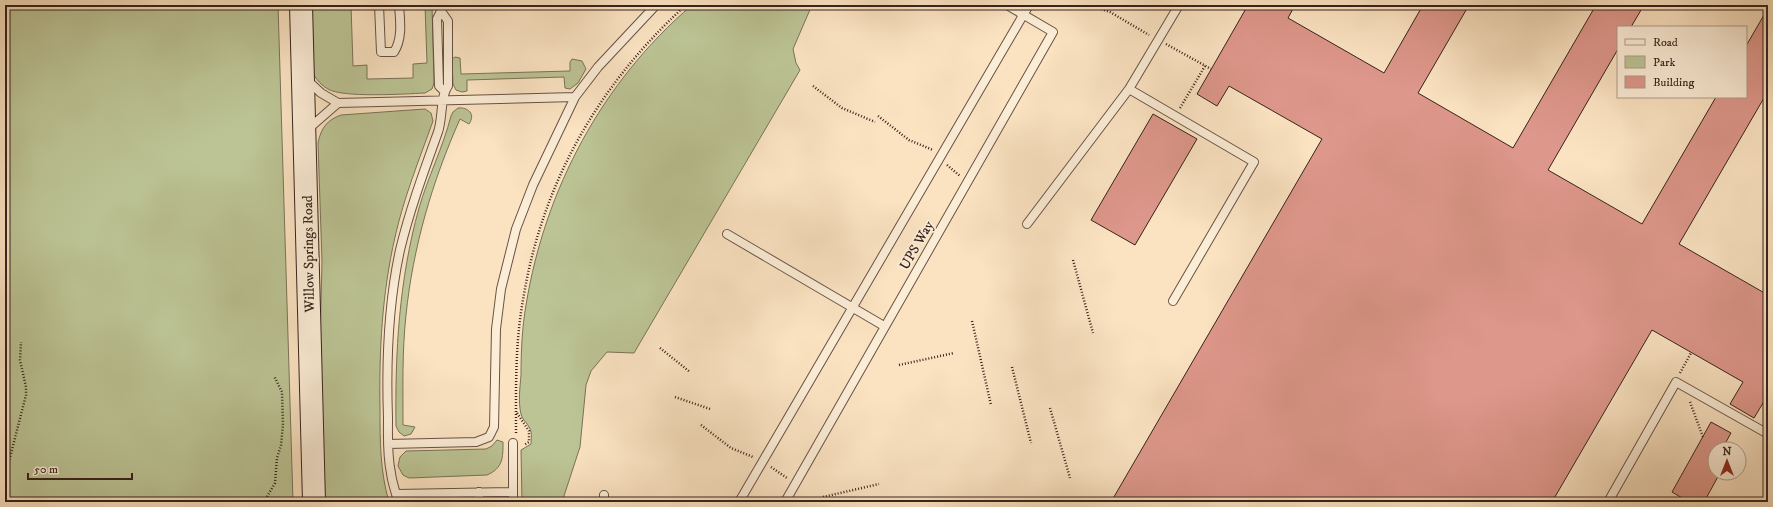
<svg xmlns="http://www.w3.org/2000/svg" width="1773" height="507" font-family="'IM FELL DW Pica',serif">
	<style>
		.green { fill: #bcc495; stroke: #797358 }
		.building { fill: #de978b; stroke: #36221b }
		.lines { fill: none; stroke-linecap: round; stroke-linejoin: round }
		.lane-casing { stroke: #675245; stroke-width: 10 }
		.secondary-casing { stroke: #36221b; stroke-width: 24 }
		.path { stroke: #36221b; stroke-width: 2.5; stroke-dasharray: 1 2; stroke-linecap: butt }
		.lane { stroke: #fcedd7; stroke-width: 8 }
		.secondary { stroke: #fcedd7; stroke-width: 22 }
		.labels { text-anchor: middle; stroke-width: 3.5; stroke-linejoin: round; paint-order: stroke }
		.street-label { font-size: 14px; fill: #36221b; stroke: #fcedd7 }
	</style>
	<rect width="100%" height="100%" fill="#fbe3c2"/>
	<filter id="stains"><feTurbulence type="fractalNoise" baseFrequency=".005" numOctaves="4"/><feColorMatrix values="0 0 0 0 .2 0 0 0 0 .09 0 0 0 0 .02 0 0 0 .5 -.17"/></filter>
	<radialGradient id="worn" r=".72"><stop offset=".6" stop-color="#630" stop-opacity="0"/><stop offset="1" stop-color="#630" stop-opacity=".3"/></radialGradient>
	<path class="green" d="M5,5h273l15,497h-288z
		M311,5h40l2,61 14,-1v14l46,-1v-14l14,-1 -2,-58h7l2,78 -2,6 -7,4c-21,1 -82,5 -97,-4 -9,-5 -14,-13 -18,-21z
		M692,5h120l-19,44 3,14 4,7 -166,283 -27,-1 -16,19 -5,14 -6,62 -18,55h-40l-1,-52 10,-6c0,-4 1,-9 0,-12 -1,-7 -9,-12 -10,-18 -3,-12 -1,-27 0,-39 0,-23 1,-47 5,-70 19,-116 76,-223 166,-300z
		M455,57l5,1 1,16 109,-3v-9l2,-3 10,2 4,8 -8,14 -8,6 -5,-1 -1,-11 -97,3v11l-5,1 -6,-2 -3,-6 -1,-25z
		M458,108c10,-1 18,6 11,16l-9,-5c-28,63 -47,128 -54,196 -4,37 -3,74 -3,110l12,2 -4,7 -7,2 -5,-4 -3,-6c-1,-74 3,-146 23,-218 9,-31 24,-61 32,-92l2,-4z
		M425,109l6,4 2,8c-14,39 -29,76 -38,116 -13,57 -16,114 -15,172 0,32 0,62 9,93h-66l-4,-117 3,-124 -4,-118c3,-15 9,-23 23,-28z
		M497,440l6,2c0,16 0,26 -16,33l-78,3 -6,-3 -5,-9 2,-9 6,-6 80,-2 6,-3z"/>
	<path class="building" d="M1248,5h47l-7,13 96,55 39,-68h46l-51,88 95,55 83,-143h48l-13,22h-13v22l-70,121 94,54 74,-127h30v-51l22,-38v83l-89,153 89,51v92l-5,9 3,2 -12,20 -24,-14 13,-22 -91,-52 -100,172h-441l211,-363 -93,-53 -12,20 -20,-12z
		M1153,114l44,25 -62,106 -44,-25z
		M1711,422l20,11 -9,16h-7v24h5l-16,29h-15l-17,-10z"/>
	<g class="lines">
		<g class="lane-casing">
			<path id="lane" d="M379,5l2,47h13c9,-14 6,-32 5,-47
				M441,5v6l-4,8 2,67 5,5
				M307,80l14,13 17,10 237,-6
				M1129,89l125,73 -81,139
				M307,130l31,-27
				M1027,224l102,-135 50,-84
				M727,234l157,92
				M388,444l88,-2 13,-5 5,-10 2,-98 5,-40 15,-60 17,-44 42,-88 23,-30 58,-62
				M479,492v10
				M396,494l117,-2
				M398,502c-2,-10 -6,-19 -7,-29 -4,-18 -3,-37 -3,-55 -2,-56 0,-113 12,-168 10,-41 24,-79 38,-118 5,-14 2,-36 10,-46v-65l-7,-10
				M513,502v-59
				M604,502v-7
				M739,502l290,-497
				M785,502l268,-470 -46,-27
				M1608,502l68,-120 92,52"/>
		</g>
		<g class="secondary-casing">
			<path id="secondary" d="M301,5l13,497"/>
		</g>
		<path class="path" d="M1090,5l20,7 39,23
			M1166,44l45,25
			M813,86l29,22 33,14
			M1180,108l25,-42
			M878,116l31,24 24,10
			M947,165l13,11
			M1073,260l20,73
			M972,321l19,84
			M660,348l30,24
			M899,365l55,-12
			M1012,367l19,76
			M1680,373l11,-20
			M675,397l35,12
			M1690,402l13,35
			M1050,408l20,70
			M517,413l12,18v11l-5,3
			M701,425l30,23 22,9
			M516,433c0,-44 -1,-89 7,-133 19,-117 75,-215 163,-295
			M771,467l16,11
			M5,477l21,-82v-8l-6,-27 1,-18
			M823,497l56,-13
			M264,502l11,-19 2,-25 4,-13 2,-20 -1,-33 -8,-16"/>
		<use href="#lane" class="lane"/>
		<use href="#secondary" class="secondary"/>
	</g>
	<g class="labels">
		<g class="street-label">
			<text transform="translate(916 245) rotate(-60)" y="5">UPS Way</text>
			<text transform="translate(308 254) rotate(-91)" y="5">Willow Springs Road</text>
		</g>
	</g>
	<rect width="1773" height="507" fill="none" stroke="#fbe3c2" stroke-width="20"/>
	<rect x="6" y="6" width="1761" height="495" fill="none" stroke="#36221b" stroke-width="2"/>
	<rect x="10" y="10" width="1753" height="487" fill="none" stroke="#36221b"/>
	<rect x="1617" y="26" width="130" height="72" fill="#fcedd7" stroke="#ad9c8c"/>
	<rect x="1625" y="39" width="20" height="6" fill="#fcedd7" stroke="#ad9c8c"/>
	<text x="1653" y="46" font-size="12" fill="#36221b">Road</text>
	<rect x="1625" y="56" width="20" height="12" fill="#bcc495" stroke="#ad9c8c"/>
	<text x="1653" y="66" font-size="12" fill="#36221b">Park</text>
	<rect x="1625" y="76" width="20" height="12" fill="#de978b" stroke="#ad9c8c"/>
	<text x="1653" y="86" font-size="12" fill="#36221b">Building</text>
	<g transform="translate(1727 461)"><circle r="19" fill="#fcedd7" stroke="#ad9c8c"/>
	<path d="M0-3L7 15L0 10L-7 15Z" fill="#8f2418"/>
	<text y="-6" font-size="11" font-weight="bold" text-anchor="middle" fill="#36221b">N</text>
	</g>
	<path d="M28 473v6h104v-6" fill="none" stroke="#36221b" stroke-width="2"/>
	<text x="34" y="473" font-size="12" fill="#36221b" stroke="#fcedd7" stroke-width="3" paint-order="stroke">50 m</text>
	<rect width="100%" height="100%" filter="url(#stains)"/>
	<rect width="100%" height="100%" fill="url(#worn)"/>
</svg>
